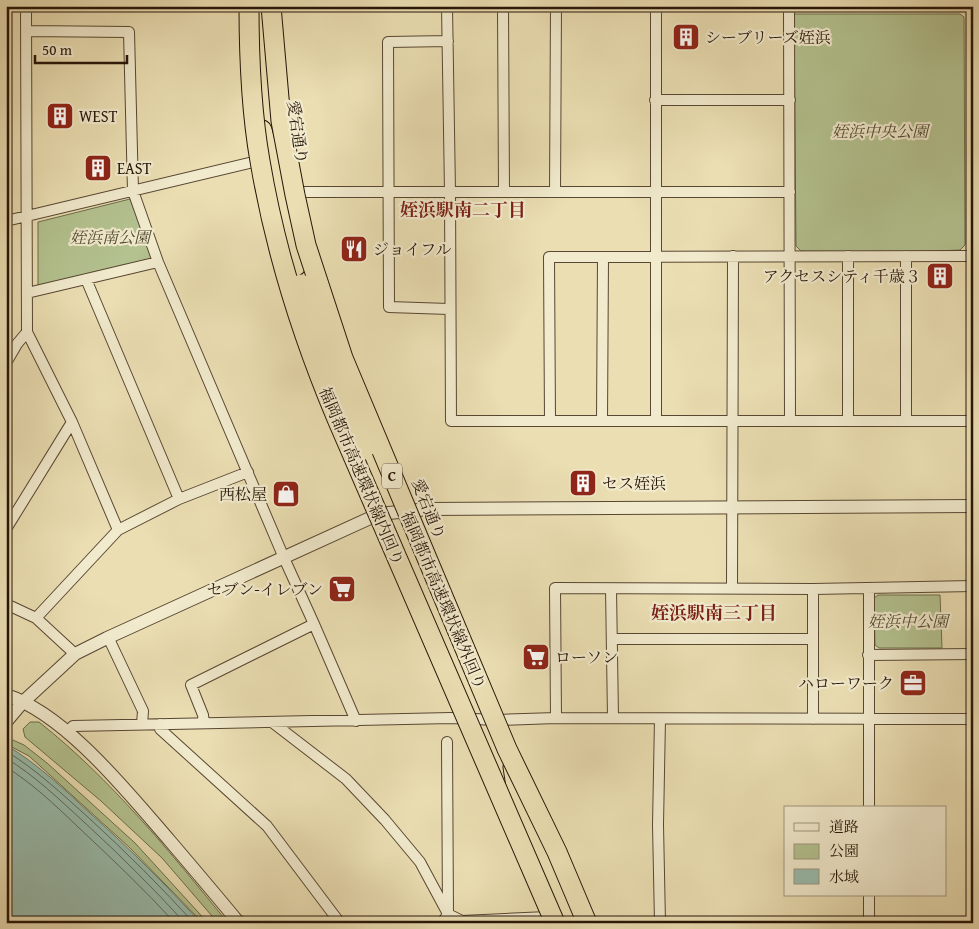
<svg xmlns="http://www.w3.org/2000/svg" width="979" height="929" font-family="'Gentium Book Plus','Noto Serif JP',serif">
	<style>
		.green { fill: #b3c28f; stroke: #6d6c4c }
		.water { fill: #98bcad; stroke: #6b796b }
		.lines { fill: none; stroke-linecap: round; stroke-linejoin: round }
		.shore { stroke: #60685a; stroke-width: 1 }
		.minor-casing { stroke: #584732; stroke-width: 12 }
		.tertiary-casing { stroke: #584732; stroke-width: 14 }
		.motorway-casing { stroke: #271508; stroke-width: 21 }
		.minor { stroke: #f1eacd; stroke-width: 10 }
		.tertiary { stroke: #f1eacd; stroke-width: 12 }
		.motorway { stroke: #eadeb2; stroke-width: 19 }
		.motorway-bridge-casing { stroke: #271508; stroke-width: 21; stroke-linecap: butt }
		.motorway-bridge { stroke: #eadeb2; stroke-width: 19 }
		.labels { text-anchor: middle; stroke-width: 4.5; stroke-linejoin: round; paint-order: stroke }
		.shield { fill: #f1eacd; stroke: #645543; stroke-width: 1 }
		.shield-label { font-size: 15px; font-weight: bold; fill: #271508 }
		.poi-label { font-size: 16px; fill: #271508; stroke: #f1eacd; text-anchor: start }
		.park-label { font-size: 16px; font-style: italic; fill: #514930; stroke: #f1eacd }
		.street-label { font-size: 16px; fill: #271508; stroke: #f1eacd }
		.neighbourhood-label { font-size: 18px; font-weight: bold; fill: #7a1f14; stroke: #f1eacd }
	</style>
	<rect width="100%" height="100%" fill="#eadeb2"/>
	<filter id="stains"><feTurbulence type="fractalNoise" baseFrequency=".004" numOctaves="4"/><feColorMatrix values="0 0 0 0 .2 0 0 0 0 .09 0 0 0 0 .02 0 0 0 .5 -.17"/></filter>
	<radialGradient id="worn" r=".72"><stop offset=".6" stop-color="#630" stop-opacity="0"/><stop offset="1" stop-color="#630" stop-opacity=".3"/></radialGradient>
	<path class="green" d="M794,14h166l4,3 1,228 -5,5 -48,2 -111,-1 -5,-5z
		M130,199l24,60 -116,29v-66z
		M878,595h62l2,53h-63l-4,-3 -1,-47z
		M30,722h9c72,57 131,130 189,201h-10l-56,-65 -61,-57 -76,-64 -2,-8z
		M6,737l18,8 23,18 88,80 73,80h-5l-74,-76 -100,-91 -23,-12z"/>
	<path class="water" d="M6,745c32,19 59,45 86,70 38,34 74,70 109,108h-195z"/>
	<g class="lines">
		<path class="shore" d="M6,751c31,19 57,44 84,68 36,33 71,68 104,104
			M6,758c29,18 53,41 78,64 35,32 69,66 101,101
			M6,767c26,16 49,38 71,59 33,31 67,63 98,97"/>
		<g class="minor-casing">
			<path id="minor" d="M26,6l1,326 45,90 46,108
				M447,6l3,186 1,229h522
				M447,6h203
				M503,6l1,186
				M789,6l1,415
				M26,31l103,1 4,159 25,71 126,296 30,66 42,97
				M448,41l-60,1 1,265 60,2
				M655,100h135
				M292,192h498
				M555,192l1,-186
				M6,221l256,-61
				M906,256v165
				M86,279l93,220
				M27,293l131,-31
				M6,363l11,-19 10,-12
				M550,421l-1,-164 424,-1
				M602,421l1,-164
				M656,421v-409l2,-6
				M848,421v-165
				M6,529l66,-107
				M732,588l1,-332
				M611,589l2,129
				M6,604l30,14 39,36
				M36,618l82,-88 61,-31 69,-27
				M108,637l35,74 -1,13
				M612,639h200
				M868,655l105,-1
				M556,718l-1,-130 258,1 160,-3
				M813,719v-130
				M272,722l74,57 39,41 35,42 28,52 3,9
				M204,723l-1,-8 -12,-30 123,-61
				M160,724v5l107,97 73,97
				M68,731l5,-5 378,-8 46,2 59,-2 417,1
				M869,808v-220
				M869,895v28
				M448,914l14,7 85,-4
				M442,923l6,-9 -1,-172
				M660,923l-2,-98 2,-106"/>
		</g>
		<g class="tertiary-casing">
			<path id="tertiary" d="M6,695c60,19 123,99 164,146 23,27 46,54 69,82
				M6,722l16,-19 53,-49 32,-16 272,-124 49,-5 545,-3"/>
		</g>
		<g class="motorway-casing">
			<path id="motorway" d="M262,130l14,50 20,86 -11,3
				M513,767l4,26 7,23 52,107"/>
		</g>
		<use href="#minor" class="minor"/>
		<use href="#tertiary" class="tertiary"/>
		<use href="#motorway" class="motorway"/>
		<g class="motorway-bridge-casing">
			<path id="motorway-bridge" d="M249,6c0,52 2,104 11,155 15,89 42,175 77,258l218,504
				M271,6l10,115 14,74 11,50 37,113 164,391 50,103 30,71
				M301,284l16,47 47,119"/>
		</g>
		<use href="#motorway-bridge" class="motorway-bridge"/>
	</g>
	<defs>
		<g id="building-square" transform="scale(1.4375)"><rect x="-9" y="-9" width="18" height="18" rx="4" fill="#8f2418" stroke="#f1eacd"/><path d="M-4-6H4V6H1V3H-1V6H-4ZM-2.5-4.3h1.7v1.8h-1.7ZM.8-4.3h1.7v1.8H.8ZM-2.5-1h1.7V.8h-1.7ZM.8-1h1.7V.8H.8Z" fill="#fff"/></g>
		<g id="restaurant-square" transform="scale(1.4375)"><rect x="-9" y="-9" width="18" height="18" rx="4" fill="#8f2418" stroke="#f1eacd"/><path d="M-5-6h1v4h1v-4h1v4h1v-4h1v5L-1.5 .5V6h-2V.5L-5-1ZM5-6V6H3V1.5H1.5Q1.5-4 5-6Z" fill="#fff"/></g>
		<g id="shop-square" transform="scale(1.4375)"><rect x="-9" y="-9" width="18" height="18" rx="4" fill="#8f2418" stroke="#f1eacd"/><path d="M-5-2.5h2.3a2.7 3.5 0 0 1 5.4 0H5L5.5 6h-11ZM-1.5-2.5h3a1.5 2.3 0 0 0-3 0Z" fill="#fff"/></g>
		<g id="supermarket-square" transform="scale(1.4375)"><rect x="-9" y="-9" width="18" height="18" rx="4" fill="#8f2418" stroke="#f1eacd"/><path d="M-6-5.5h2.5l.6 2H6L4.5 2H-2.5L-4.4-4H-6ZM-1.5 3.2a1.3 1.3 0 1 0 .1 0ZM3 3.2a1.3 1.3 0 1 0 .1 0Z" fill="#fff"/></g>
		<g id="office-square" transform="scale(1.4375)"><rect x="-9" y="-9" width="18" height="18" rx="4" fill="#8f2418" stroke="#f1eacd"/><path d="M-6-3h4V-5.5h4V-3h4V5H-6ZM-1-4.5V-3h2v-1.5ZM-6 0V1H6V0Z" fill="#fff"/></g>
	</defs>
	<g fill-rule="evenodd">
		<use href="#building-square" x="686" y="37"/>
		<use href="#building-square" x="60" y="116"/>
		<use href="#building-square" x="98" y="168"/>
		<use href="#restaurant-square" x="354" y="249"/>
		<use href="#building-square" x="940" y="276"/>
		<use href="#building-square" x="583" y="483"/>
		<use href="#shop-square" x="286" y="494"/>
		<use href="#supermarket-square" x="342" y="589"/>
		<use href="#supermarket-square" x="536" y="657"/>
		<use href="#office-square" x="913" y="683"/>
	</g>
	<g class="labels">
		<rect class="shield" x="382" y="463.5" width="20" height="25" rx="4"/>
		<g class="shield-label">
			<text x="392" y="481">C</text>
		</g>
		<g class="poi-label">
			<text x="705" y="43">シーブリーズ姪浜</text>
			<text x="79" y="122">WEST</text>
			<text x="117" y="174">EAST</text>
			<text x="373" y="255">ジョイフル</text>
			<text x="921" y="282" text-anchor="end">アクセスシティ千歳３</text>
			<text x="602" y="489">セス姪浜</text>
			<text x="267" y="500" text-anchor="end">西松屋</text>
			<text x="323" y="595" text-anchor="end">セブン-イレブン</text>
			<text x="555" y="663">ローソン</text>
			<text x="894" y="689" text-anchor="end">ハローワーク</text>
		</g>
		<g class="park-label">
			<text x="880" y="137">姪浜中央公園</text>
			<text x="110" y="243">姪浜南公園</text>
			<text x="908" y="627">姪浜中公園</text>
		</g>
		<g class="street-label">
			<text transform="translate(298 132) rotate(82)" y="6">愛宕通り</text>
			<text transform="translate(362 476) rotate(67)" y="6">福岡都市高速環状線内回り</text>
			<text transform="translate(429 509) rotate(68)" y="6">愛宕通り</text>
			<text transform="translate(444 600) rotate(67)" y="6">福岡都市高速環状線外回り</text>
		</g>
		<g class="neighbourhood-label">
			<text x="463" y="216">姪浜駅南二丁目</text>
			<text x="714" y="619">姪浜駅南三丁目</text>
		</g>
	</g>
	<rect width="979" height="929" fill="none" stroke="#eadeb2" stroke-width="25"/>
	<rect x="8" y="8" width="964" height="914" fill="none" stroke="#271508" stroke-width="2.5"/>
	<rect x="12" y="12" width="954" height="904" fill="none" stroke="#271508"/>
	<rect x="784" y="806" width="162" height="90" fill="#f1eacd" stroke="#a0957e"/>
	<rect x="794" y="823" width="25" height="8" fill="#f1eacd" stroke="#a0957e"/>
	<text x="829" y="832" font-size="15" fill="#271508">道路</text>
	<rect x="794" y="844" width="25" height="15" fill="#b3c28f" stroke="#a0957e"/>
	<text x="829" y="856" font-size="15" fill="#271508">公園</text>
	<rect x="794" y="869" width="25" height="15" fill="#98bcad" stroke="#a0957e"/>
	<text x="829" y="882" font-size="15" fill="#271508">水域</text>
	<path d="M35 55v8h92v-8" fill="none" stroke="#271508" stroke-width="2.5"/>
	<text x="42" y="55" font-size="15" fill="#271508" stroke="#f1eacd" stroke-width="4" paint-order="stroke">50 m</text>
	<rect width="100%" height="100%" filter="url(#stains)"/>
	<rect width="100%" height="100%" fill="url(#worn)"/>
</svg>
